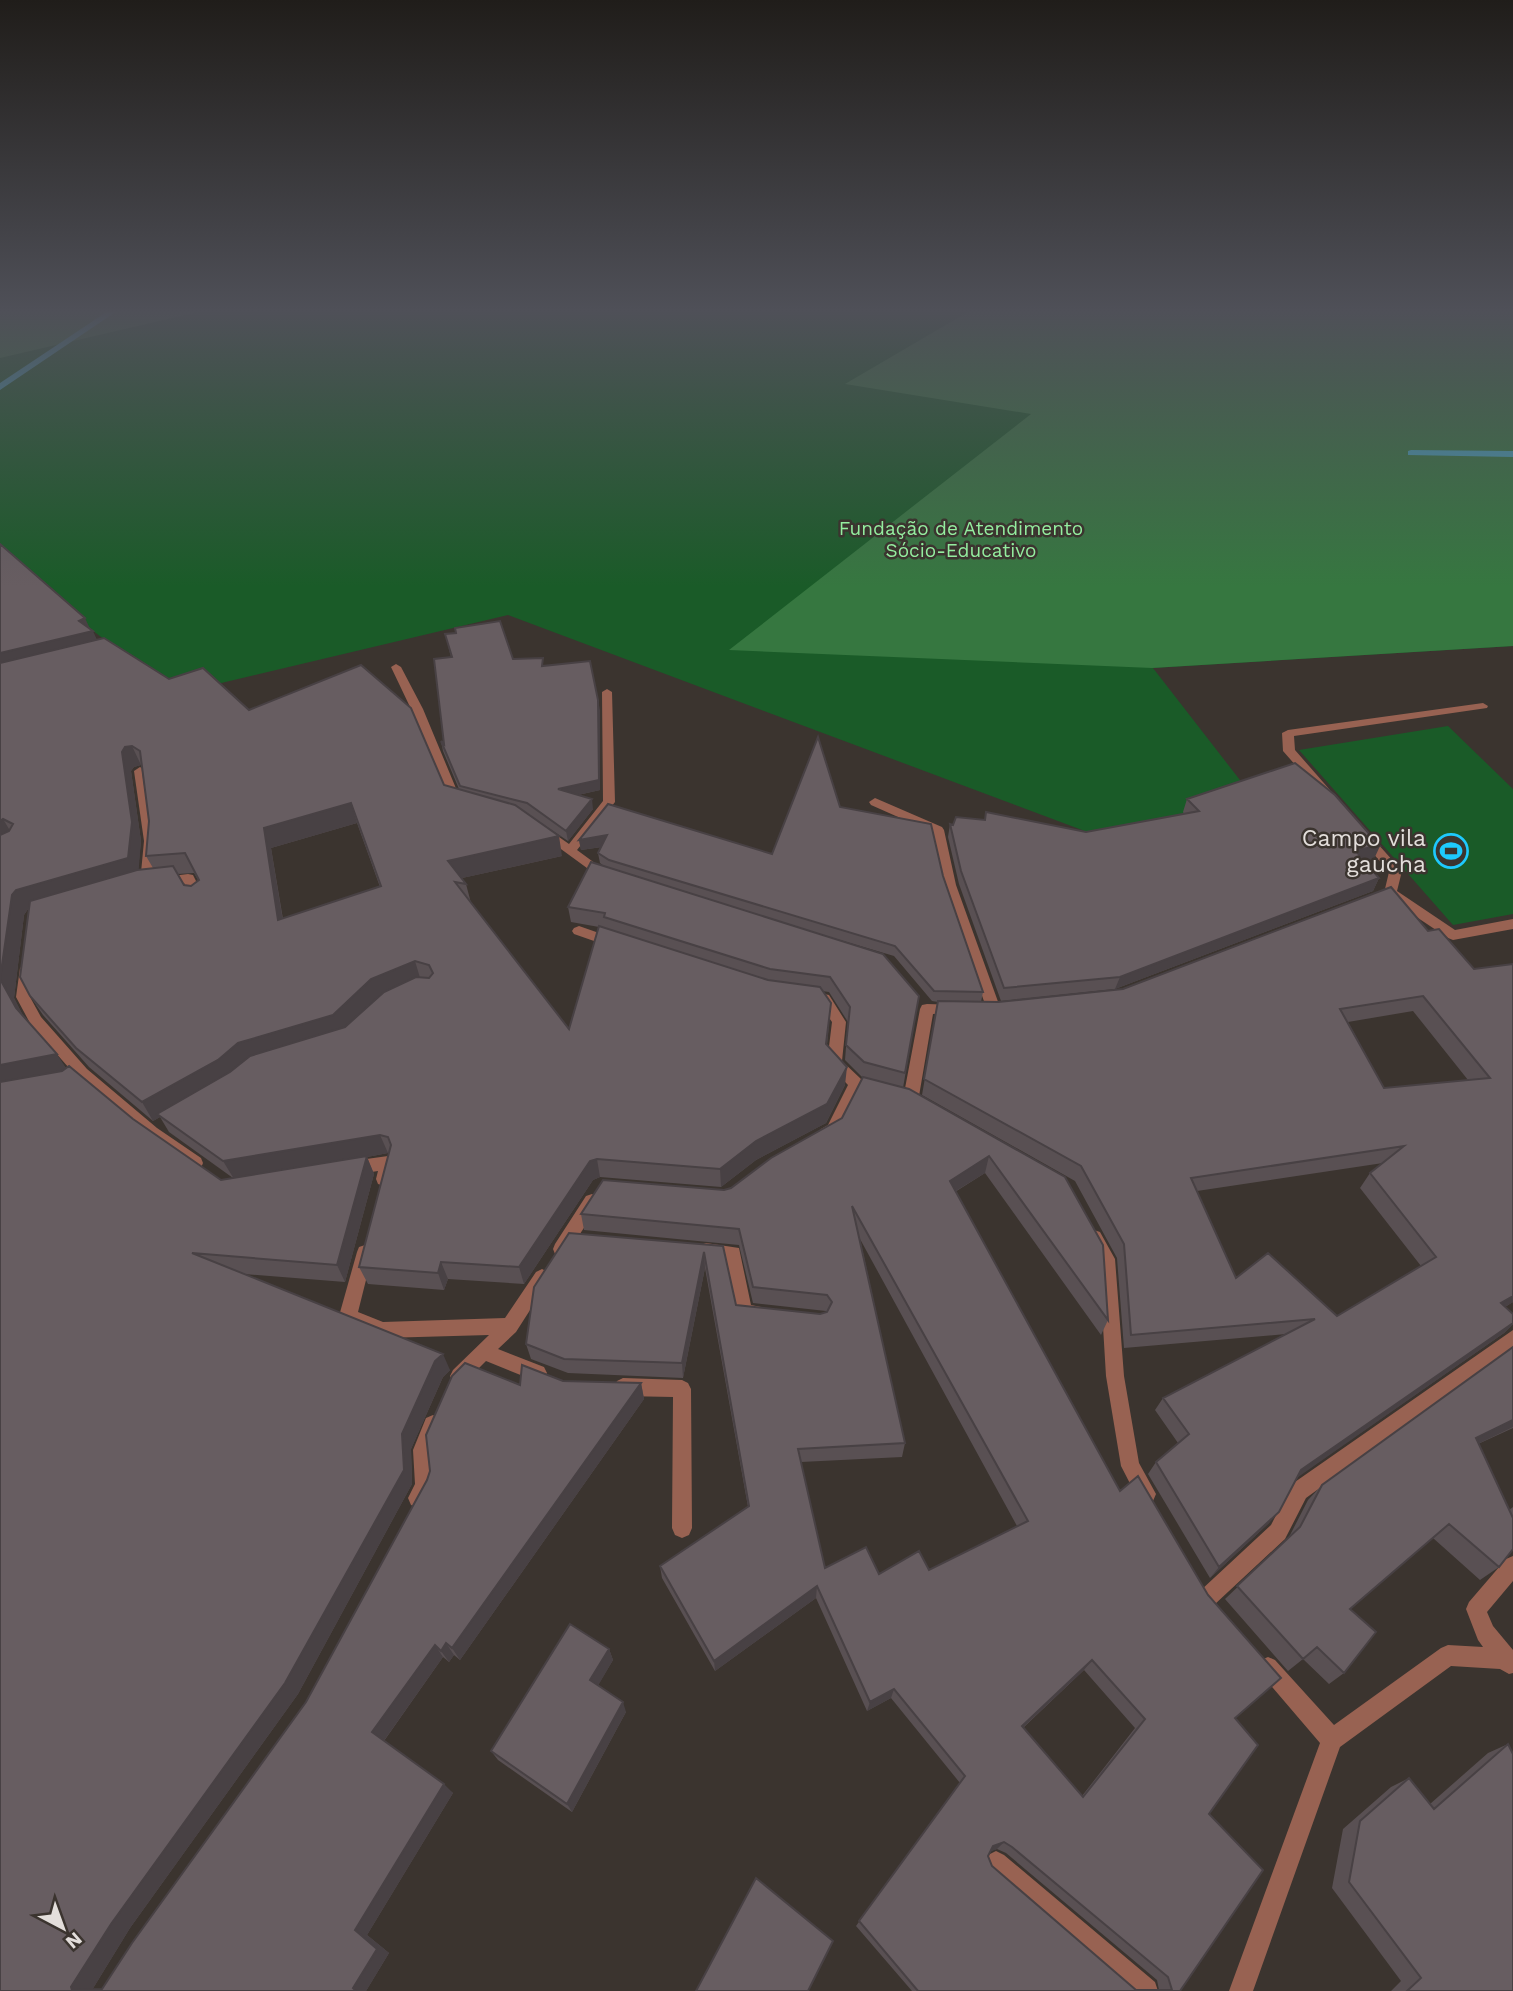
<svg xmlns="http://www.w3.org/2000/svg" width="1513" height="1991" font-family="'Work Sans',sans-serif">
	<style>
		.green { fill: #1a5b28 }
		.forest { fill: #367740 }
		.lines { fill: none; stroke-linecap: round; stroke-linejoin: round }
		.stream { fill: #47a0b8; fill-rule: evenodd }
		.service { fill: #986252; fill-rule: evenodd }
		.wall { fill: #595053; fill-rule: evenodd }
		.shaded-wall { fill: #484144 }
		.building { fill: #675d61; stroke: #484144; stroke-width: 2; fill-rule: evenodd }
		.labels { text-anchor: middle; stroke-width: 5; stroke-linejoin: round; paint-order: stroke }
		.far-park-label { font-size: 19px; fill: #94ed9f; stroke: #3b342f }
		.poi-label { font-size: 23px; fill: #e3dedb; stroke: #3b342f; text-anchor: end }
	</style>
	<rect width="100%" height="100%" fill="#3b342f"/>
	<path class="green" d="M0,309h1513v337l-360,22 111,143 -174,22 -582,-218 -333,79 -175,-135z
		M1448,726l65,63v125l-60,11 -154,-175z"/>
	<path class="forest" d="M0,309h211l-211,49z
		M973,309h540v337l-361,22 -423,-18 302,-236 -186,-30z"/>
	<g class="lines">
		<path class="stream" d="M111,309h9l-120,81v-7z
			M1411,450l102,1v6l-105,-2v-4z"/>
		<path class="service" d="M396,664l5,3 22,42 37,89 4,3 -2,3h-8l-5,-4 -38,-91 -20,-42z
			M607,689l5,3 3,110 -38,48 30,22 1,3 -1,3 -5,1 -63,-46 2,-3h8l20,14 34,-43 -1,-109z
			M1483,703l5,3 -1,2 -193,28 1,14 35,40 -6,4 -4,-1 -37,-42 -1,-18 6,-3z
			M140,767l6,4 10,70 -4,42 -6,4 -6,-4 4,-42 -10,-70z
			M875,798l67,29 2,3 12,55 45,125 -2,4h-10l-2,-4 -43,-125 -12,-53 -61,-27 -2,-3z
			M1365,833l4,1 33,37 -5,20 58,39 58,-11v10l-60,11 -5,-2 -63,-42 -1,-3 5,-21 -30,-35z
			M188,874l5,1 12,24 -1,3h-10l-10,-19 -20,2 -6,-4 6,-4z
			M579,926l40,14 2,3 -7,5 -40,-14 -2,-3 2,-3z
			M27,963l7,5 -4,29 11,20 46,52 70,59 44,30 2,5 -2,5 -6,2 -6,-2 -42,-32 -70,-59 -46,-52 -15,-28 4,-29z
			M819,993l10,2 17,27 -4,39 19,18 7,3 2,4 -2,4 -8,1 -21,42 -13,6 -5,-2 -3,-4 3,-4 7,-4 20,-40 -21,-22 5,-41 -13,-19 -5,-1 -2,-4z
			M927,1004l31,1 2,4 -2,4 -25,1 -14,82 8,7 -3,4 -5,2 -13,-6 -3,-4 17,-90 2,-4z
			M388,1156l6,2 2,5 -6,21 -6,2 -6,-2 -2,-5 2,-8 -26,4 -6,-2 -2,-5 2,-5 6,-2z
			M592,1194l6,2 2,5 -2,5 -31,48 -6,2 -6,-2 -2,-5 2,-5 31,-48z
			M1094,1230l6,2 15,27 9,117 15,87 17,31 -3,7 -7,3 -7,-3 -18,-35 -15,-90 -7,-116 -13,-23 2,-5z
			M706,1243l33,5 12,57 10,2 3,6 -3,6 -6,2 -17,-3 -12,-58 -26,-5 -2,-5 2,-5z
			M365,1245l6,2 2,5 -15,60 25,10 122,-4 31,-46 6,-3 6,3 2,5 -2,5 -32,50 -18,17 46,18 3,6 -3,6 -6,3 -52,-21 -21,21 -6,3 -6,-3 -3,-6 3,-6 36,-35 -106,3 -41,-16 -3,-6 18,-64 2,-5z
			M1513,1330v18l-207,150 -21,41 -71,66 -7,3 -7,-3 -3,-7 3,-7 71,-66 21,-41z
			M623,1378l59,2 6,3 3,6 1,139 -3,7 -7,3 -7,-3 -3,-7 1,-131 -50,-1 -6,-3 -3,-6 3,-6z
			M433,1415l7,3 2,6 -11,26 4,36 -10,19 -7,3 -7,-3 -3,-7 7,-14 -2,-34 13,-32z
			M1513,1556v25l-26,31 6,14 20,24v23l-4,1 -9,-5 -49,-3 -111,81 -87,244h-24l91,-248 -59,-69 -3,-7 3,-7 7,-3 7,3 59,65 107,-77 7,-3 35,2 -5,-7 -12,-31 3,-7 37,-43z
			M996,1851l8,4 151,127 3,9h-31l-139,-120 -4,-8 4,-8z"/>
	</g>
	<path class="wall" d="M0,544l90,85 7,11 72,39 275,106 15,4 -16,-38 -2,-10 3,3 7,-87 -6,-23 68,25 31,7 56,44v80l-22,5 15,14 -25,32 -42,-28 36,43 -100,22 4,6 5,19 98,126 30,-102 -28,-5 -3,-15 37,-40 -5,-4 -2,-10 4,-6 -21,3 -2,-10 193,14 68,-47 103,69 40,116 -2,10h17l125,-13 305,-58 46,38 39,-5v338l-8,5 8,7v10l-9,9 -207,144 -28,46 -59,55 -62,-104 8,-12 22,-19 -23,-33 8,-12 123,-64 -162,14 -7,-90 -42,-77 -153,-86 16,-93 -6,-1 -38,-45 -88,-26 113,66 -16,92 -41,-11 -17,-17 3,-38 -19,-30 -7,-1 7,32 -2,22 18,40 -19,38 -70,37 -35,27 -121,-10 -7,3 -69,104 -76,-5 -4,11 -76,-6 -9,-17 30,-113 -1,-1 -21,4 7,17 -29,108 -101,-8 206,96 -7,7 -32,72 1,35 -114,210 -168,234 -38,62 10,-1 204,-287 214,-317 43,-4 78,2 3,16 -184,261 -6,-5 -5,7 -6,-5 -59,84 69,52 -86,142 22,18 -23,38h-366zM141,765l8,56 -3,35 7,12 -15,2 3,-29 -10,-70 3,-4zM357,823l23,64 -97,32 -12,-71zM194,873l4,7 -7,6 -7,-1 -6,-11zM28,909h1l1,87 13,19 46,52 64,54 7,-4 9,15 64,46 -12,2 -88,-61 -67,-51 -43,-52 -9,-18 10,-83zM1413,1011l55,69 -84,8 -36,-66zM1383,1163l-13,10 -10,15 61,78 -84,50 -101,-38 -39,-87z
		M1187,799l187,60 -10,1 15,18 -6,13 -258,98 -114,12 -42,-117 -11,-47 2,-13 136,8 98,-18 -1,-2z
		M863,1077l202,100 43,143 -7,15 -116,-162 -30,19 280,526 -26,96 -29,177h-268l-56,-65 104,-143 -69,-85 -24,13 -51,-113 -101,73 -53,-93 -2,-12 88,-59 -43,-239 -22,110 -115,-5 -37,-14 -5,-15 197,-98 13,59 84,9 7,-2 -1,-1 -73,-8 -14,-58 -155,-15 -3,-16 143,-24 7,-2 111,-70zM860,1239l157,287 -88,44 -50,4 -54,-6 -24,-106 101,-5 3,-14zM1084,1670l51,58 -53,68 -59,-68zM997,1849l9,4 151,127 2,10h-23l-144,-124 -4,-10 2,-5z
		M1513,1347v81l-35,16 31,66 4,-3v42l-14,18 -19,13 -47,-42 -83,71 -6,64 -15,11 -26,-25 -15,12 -63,-72 63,-60 20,-39 14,-15z
		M609,1649l4,11 -15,25 28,27 -54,100 -74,-52 -7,-9z
		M1508,1744l5,247h-122l10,-10 -69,-93 11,-59 48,-42 18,-9 21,26 58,-51z"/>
	<path class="shaded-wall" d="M85,618l6,13h2l8,18 -101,25v-21z
		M598,700l2,10v80l-40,9 -2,-10z
		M132,746l9,19 -7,2 -3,4 10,70 -3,37 -110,31 -4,6 -10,83 15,29 -13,-19 -16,-29 12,-84 110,-143 3,-5z
		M592,799l1,10 -25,32 -2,-10z
		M351,803l6,20 -86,25 15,92 -8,-20 -14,-92z
		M3,819l12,20 -15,6v-24z
		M607,835l1,11 -27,4 -2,-10z
		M559,836l3,20 -109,24 -5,-19z
		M1380,846l-6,13 -25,4 6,-13z
		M1379,878l-6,13 -258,98 5,-12z
		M415,961l6,20 -80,53 -184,80 3,3 -7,4 -11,-19 96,-59 133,-64z
		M57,1054l12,19 -69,14v-22z
		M847,1067l-2,18 -19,38 -70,37 -35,27 -1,-18z
		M380,1135l8,18 -21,4 7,17 -29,108 -8,-17 -103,-86 -11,-18z
		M989,1156l-4,17 -39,24 4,-16z
		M597,1159l3,18 -7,3 -69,104 -5,-17 71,-106z
		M704,1252l1,16 -22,110 -1,-15z
		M441,1262l7,17 -4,11 -6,-17z
		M1513,1296v6l-25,15 13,-14z
		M1513,1323v1l-9,9 -213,149 10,-12z
		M443,1354l7,16 -7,7 -32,72 1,35 -114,210 -168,234 -38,62h-20l-1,-3 331,-553 33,-73z
		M641,1383l3,16 -184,261 -8,-12z
		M1513,1420v7l-54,26 17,-15z
		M1279,1512l-10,11 -59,55 9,-11z
		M817,1586l-1,12 -101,73 -1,-10z
		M446,1643l8,12 -5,7 -8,-11z
		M435,1645l8,12 -60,85 -11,-10z
		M609,1649l4,11 -18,31 -5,-11z
		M1092,1660l-8,10 -69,65 7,-9z
		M894,1689l-3,9 -24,13 3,-9z
		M623,1702l3,10 -54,100 -5,-8z
		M444,1784l9,9 -86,142 22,18 -23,38h-10l-3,-3 2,-58z
		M1004,1842l-7,7 -10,4 6,-7z"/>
	<path class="building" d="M0,544l85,74 -6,3 14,10 -93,22z
		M500,621l13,38 30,-1 -1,8 48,-5 8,39 1,80 -41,9 34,10 -26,32 -39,-28 -67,-17 -19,-45 3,3 -10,-85 18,-2 -7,-23 11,-1 -1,-5z
		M104,638l65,41 34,-11 46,42 112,-45 50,43 33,77 71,20 44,31 -111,25 18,23 -11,-2 114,147 30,-103 169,54 52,7 11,16 -5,41 21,23 -20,37 -71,37 -36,28 -123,-10 -7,2 -71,106 -78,-5 -3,11 -79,-6 32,-122 -3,-8 -8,-2 -157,26 -66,-47 73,-42 20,-16 95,-29 39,-35 32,-15 13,1 4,-5 -4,-8 -14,-4 -44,18 -38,36 -95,28 -20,17 -76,42 -66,-54 -46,-52 -10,-19 10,-76 107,-31 36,-4 11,19 7,1 8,-6 -14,-27 -39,3 3,-35 -9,-70 -8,-5 -7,1 -3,5 10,70 -4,36 -112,32 -4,5 -12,84 16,29 41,46 -57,11v-230l9,-4 4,-7 -10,-5 -3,2v-158zM351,803l30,83 -103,34 -14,-92z
		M818,737l22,70 91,17 12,52 40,116 -49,-1 -39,-45 -286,-86 -11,-7 9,-18 -28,5 29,-36 164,50z
		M1295,763l40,32 45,51 -25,4 24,28 -259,99 -116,11 -43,-117 -11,-47 3,1 3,-8 29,3 1,-8 100,20 113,-21 -12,-12z
		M591,862l292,92 36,42 -14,77 -41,-11 -18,-17 4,-38 -20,-30 -60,-8 -166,-52 1,-4 -37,-6z
		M1391,887l37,44 11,-2 35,40 39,-5v332l-12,7 12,11v9l-212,147 -22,42 -60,55 -63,-105 33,-28 -26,-36 152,-79 -184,16 -7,-91 -43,-78 -157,-87 14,-78 60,1 125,-13zM1423,996l67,82 -106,10 -44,-79zM1404,1146l-34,27 66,84 -99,59 -69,-63 -32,25 -45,-100z
		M69,1066l64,53 88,61 146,-24 -30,109 -145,-12 251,101 -8,7 -33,73 2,36 -119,213 -174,241 -40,63 1,3 30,-1 30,-46 174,-241 121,-222 3,-9 -4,-36 26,-59 13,-13 55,22 2,-20 41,16 78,2 -189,265 -6,-5 -5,8 -6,-6 -63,87 72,52 -89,146 22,19 -24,39 3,3h-356v-909l62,-11z
		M863,1077l46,12 156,88 38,68 5,75 -119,-164 -39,25 170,310 18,-15 70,119 73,83 -46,40 23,27 -49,69 54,56 -83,121h-262l-59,-70 106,-145 -71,-87 -24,13 -53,-116 -103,75 -54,-95 89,-60 -45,-254 -22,111 -118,-4 -38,-15 8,-57 35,-54 154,13 13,59 84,9 7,-2 5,-10 -5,-7 -74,-8 -14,-58 -158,-15 22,-34 121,10 7,-2 40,-30 71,-40zM852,1206l176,315 -99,49 -10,-19 -40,23 -13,-27 -41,21 -27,-119 107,-6zM1092,1660l53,59 -62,78 -61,-71zM1004,1842l8,5 156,130 4,13h-36l-144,-124 -4,-10 5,-10z
		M1513,1347v73l-37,18 37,80v31l-14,18 -50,-43 -99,85 26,23 -32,41 -27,-26 -14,12 -66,-73 63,-59 22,-42z
		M570,1624l39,25 -19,31 33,22 -56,102 -76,-53z
		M1508,1744l5,10v237h-106l14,-13 -72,-96 11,-61 49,-43 25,31z
		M756,1878l77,63 -25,50h-112z"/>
	<linearGradient id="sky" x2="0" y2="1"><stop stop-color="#201d1a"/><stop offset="0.53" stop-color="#4f5058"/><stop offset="1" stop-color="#4f5058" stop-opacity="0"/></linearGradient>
	<rect width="1513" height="587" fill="url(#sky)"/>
	<defs>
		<g id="stadium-ring" transform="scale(1.75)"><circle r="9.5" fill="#3b342f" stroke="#1ec9fd" stroke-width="1.5"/><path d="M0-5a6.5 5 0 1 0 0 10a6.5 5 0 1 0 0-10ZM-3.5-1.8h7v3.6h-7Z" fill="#1ec9fd"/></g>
	</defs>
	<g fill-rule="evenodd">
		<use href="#stadium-ring" x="1451" y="851"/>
	</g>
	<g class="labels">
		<g class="far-park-label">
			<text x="961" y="535">Fundação de Atendimento<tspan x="961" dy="22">Sócio-Educativo</tspan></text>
		</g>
		<g class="poi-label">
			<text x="1426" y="846">Campo vila<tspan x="1426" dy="26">gaucha</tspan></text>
		</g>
	</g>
	<g transform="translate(63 1928) rotate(139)" stroke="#3b342f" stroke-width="5" paint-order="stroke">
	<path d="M0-5L12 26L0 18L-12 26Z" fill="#e3dedb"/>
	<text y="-10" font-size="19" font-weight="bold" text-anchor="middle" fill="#e3dedb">N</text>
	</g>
</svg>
